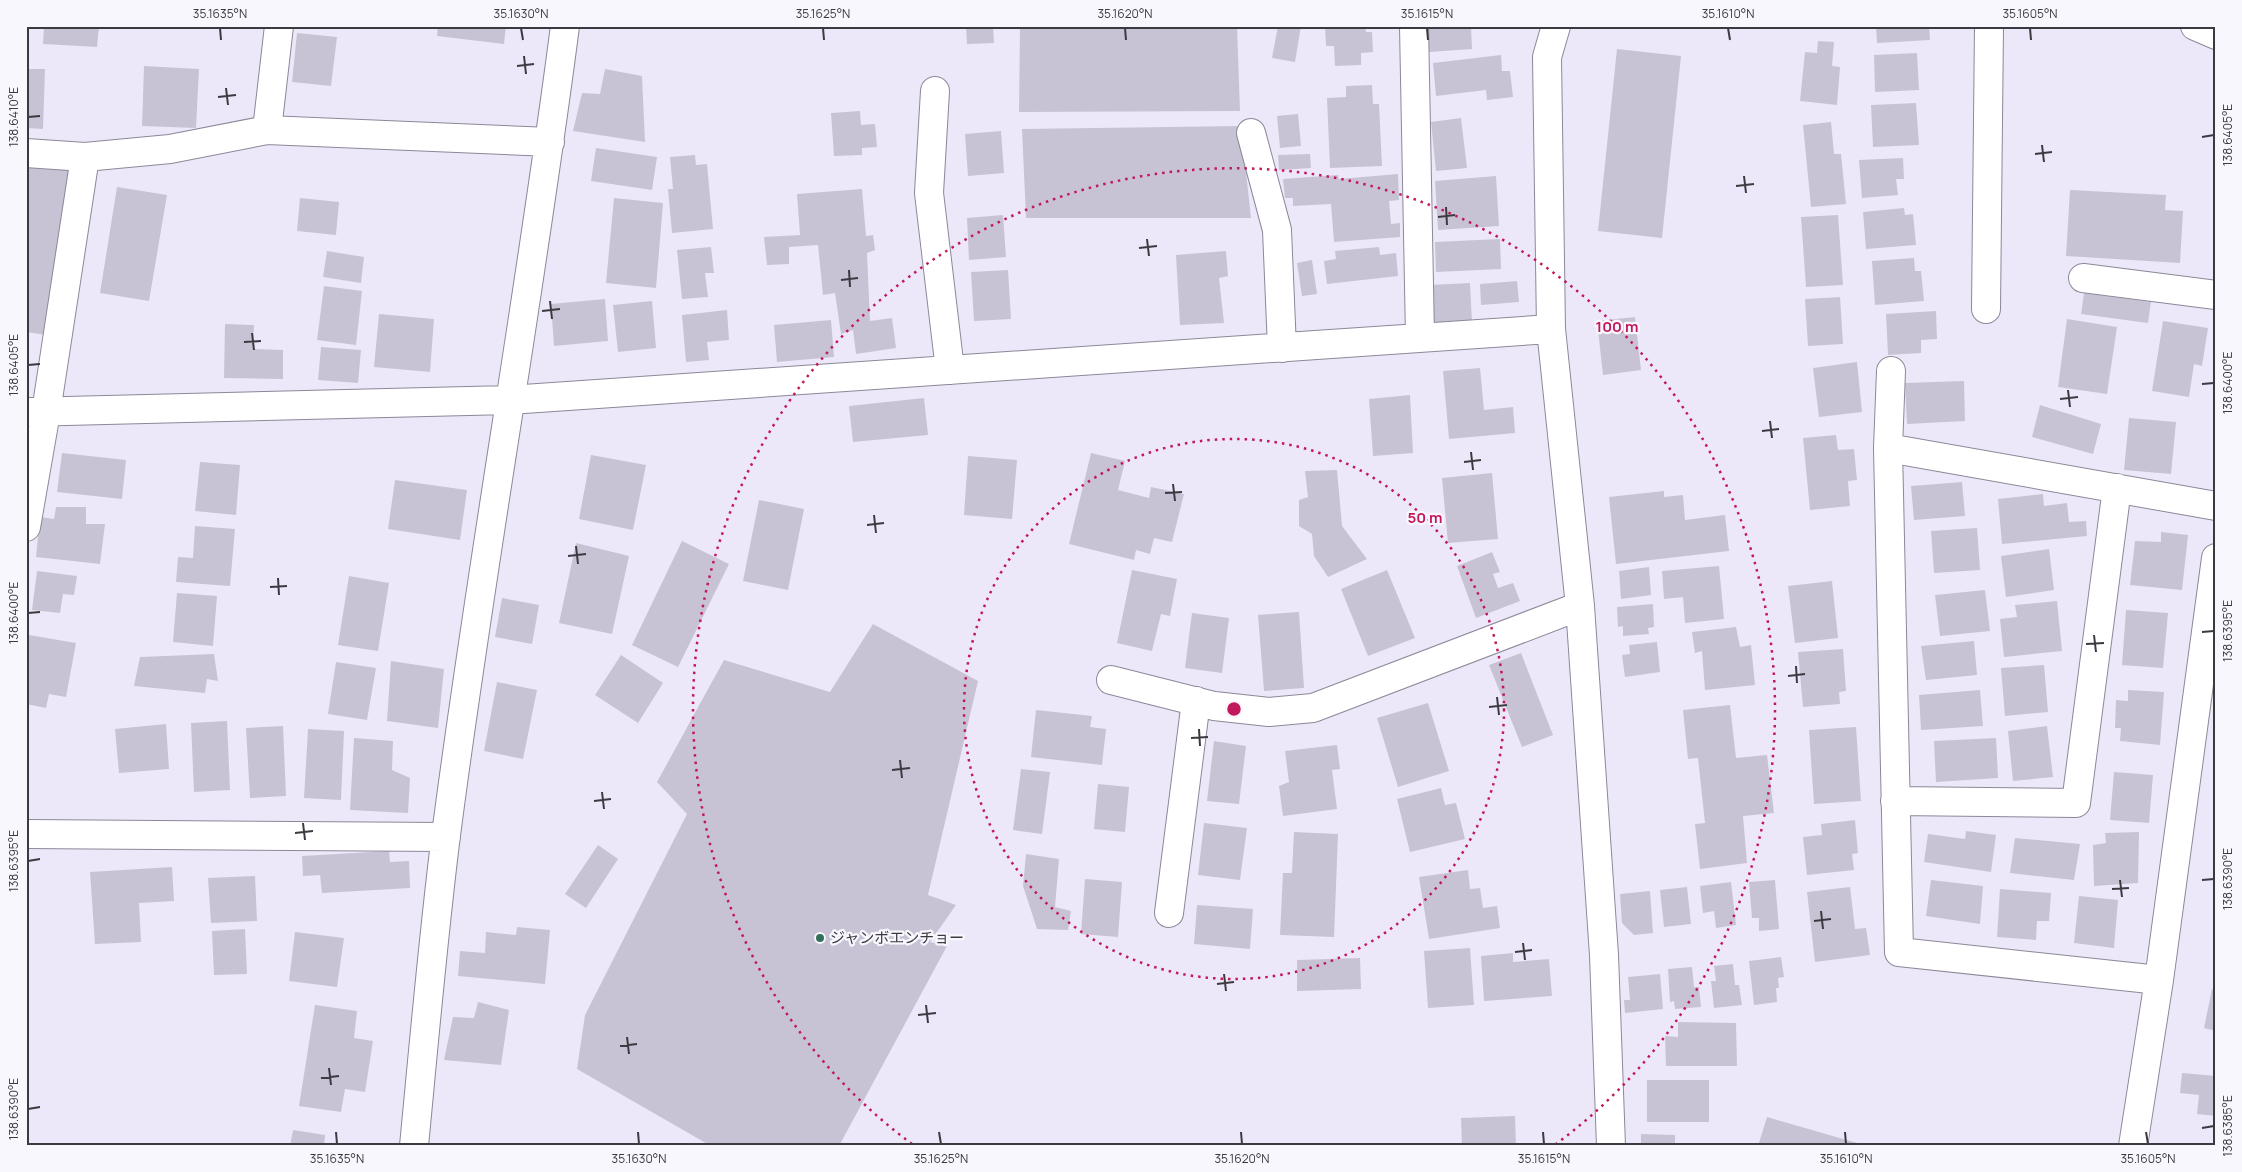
<svg xmlns="http://www.w3.org/2000/svg" width="2242" height="1172" font-family="Manrope,'Noto Sans JP',sans-serif">
	<style>
		.building { fill: #c8c3d4 }
		.lines { fill: none; stroke-linecap: round; stroke-linejoin: round }
		.minor-casing { stroke: #8c8898; stroke-width: 30 }
		.minor { stroke: #fff; stroke-width: 28 }
		.ticks { fill: none; stroke: #3c3a41; stroke-width: 2 }
		.ring { fill: none; stroke: #c2185b; stroke-width: 2.5; stroke-dasharray: 2.5 5 }
		.poi-dot { fill: #326f5a; stroke: #f9f7fe; stroke-width: 2 }
		.labels { text-anchor: middle; stroke-width: 4.5; stroke-linejoin: round; paint-order: stroke }
		.poi-label { font-size: 15px; fill: #3c3a41; stroke: #f9f7fe; text-anchor: start }
		.centre { fill: #c2185b; stroke: #f9f7fe; stroke-width: 2.5 }
		.ring-label { font-size: 15px; text-anchor: middle; font-weight: bold; fill: #c2185b; stroke: #f9f7fe; stroke-width: 4.5; stroke-linejoin: round; paint-order: stroke }
		.neatline { fill: none; stroke: #3c3a41; stroke-width: 2 }
		.ticks-label { font-size: 12px; text-anchor: middle; fill: #3c3a41 }
	</style>
	<rect width="100%" height="100%" fill="#ede8f9"/>
	<path class="building" d="M44,26h55l-2,21 -54,-3z
		M438,26h68l-2,18 -67,-8z
		M966,26h27l1,17 -27,1z
		M1020,26h217l3,85 -221,1z
		M1278,26h23l-6,36 -23,-4z
		M1325,26h40l1,6h6l1,20 -12,1v12l-26,1 -1,-20h-8z
		M1428,26h43l1,23 -43,3z
		M1876,26h53l1,14 -53,3z
		M297,33l40,4 -6,49 -39,-4z
		M1818,41l16,1 -2,24 8,1 -3,38 -37,-4 5,-49 12,1z
		M1617,49l64,7 -19,182 -64,-7z
		M1917,53l2,37 -44,2 -1,-37z
		M1501,55l1,16h8l3,26 -26,3 -1,-10 -50,6 -3,-33z
		M144,66l55,3 -3,59 -54,-2z
		M26,69h19l-2,60 -17,-1z
		M605,69l37,7 3,66 -72,-11 9,-38 18,1z
		M1372,85l1,19h6l3,62 -52,2 -3,-70 19,-1v-11z
		M1916,103l3,42 -46,2 -2,-42z
		M860,111l1,14 14,-1 2,23 -15,1v7l-28,1 -3,-43z
		M1298,114l3,32 -21,2 -3,-32z
		M1461,118l6,50 -31,3 -5,-49z
		M1831,122l3,32h7l5,50 -35,3 -8,-82z
		M1241,126l10,92h-225l-4,-89z
		M1001,131l3,42 -36,3 -3,-42z
		M596,148l61,9 -5,33 -61,-9z
		M1310,154l1,14 -32,2 -1,-15z
		M695,155l1,10 11,-1 6,65 -41,4 -4,-44h5l-3,-32z
		M1903,158l1,21h-8l2,16 -36,3 -3,-38z
		M26,161l45,7 -24,167 -21,-3v-105l3,-20h-3z
		M1398,174l1,26 -10,1 2,23 9,-1v14l-66,5 -3,-38 -38,2v-8h-8l-2,-19 55,-4 1,4z
		M1496,176l3,50 -61,4 -3,-49z
		M117,187l50,8 -18,106 -49,-8z
		M862,189l4,47 7,-1 2,15 -8,3 3,68 22,-3 4,30 -40,6 -3,-24 -12,4 -6,-41 -12,2 -5,-50 -29,2v17l-22,1 -3,-28 36,-2 -3,-41z
		M2070,190l96,5 -1,15 18,1 -3,52 -114,-7z
		M300,198l39,4 -3,33 -39,-4z
		M614,198l49,5 -7,85 -50,-5z
		M1904,208l1,7 8,-1 3,31 -50,4 -3,-37z
		M1003,215l3,42 -37,3 -2,-42z
		M1838,215l5,70 -37,2 -5,-70z
		M1500,239l1,30 -65,3 -1,-30z
		M711,247l3,26h-9l3,24 -26,2 -5,-49z
		M1379,247l1,8 16,-2 2,23 -71,8 -3,-23 12,-2 -1,-8z
		M327,251l37,6 -3,26 -38,-6z
		M1226,251l2,25 -9,2 5,45 -44,2 -4,-70z
		M1914,258l1,13h6l3,30 -49,4 -3,-44z
		M1312,260l5,34 -15,2 -5,-33z
		M1008,270l3,49 -37,2 -3,-49z
		M1517,281l2,21 -38,3 -1,-21z
		M1470,283l2,40 -40,3 -2,-41z
		M324,286l38,5 -6,54 -39,-5z
		M2084,293l67,9 -3,21 -67,-9z
		M1840,297l3,47 -35,2 -3,-47z
		M605,299l3,42 -54,5 -3,-42z
		M652,301l4,47 -38,4 -5,-47z
		M727,310l2,30 -22,2 2,18 -23,2 -4,-47z
		M1936,311l1,28 -16,1v13l-33,2 -2,-41z
		M379,314l55,5 -4,53 -56,-5z
		M1635,317l6,53 -38,5 -6,-54z
		M2067,319l50,8 -10,67 -49,-7z
		M831,320l3,37 -57,5 -3,-37z
		M2163,321l45,7 -6,38 -8,-2 -5,33 -37,-6z
		M225,324l29,1 -1,24 30,1v29l-59,-1z
		M321,347l40,3 -3,33 -40,-3z
		M1857,362l5,50 -43,5 -6,-49z
		M1480,368l4,42 29,-3 2,26 -66,6 -6,-68z
		M1964,381l1,40 -58,3 -2,-41z
		M1410,395l3,58 -40,3 -4,-57z
		M924,398l4,37 -75,7 -4,-36z
		M2040,405l61,19 -8,30 -61,-17z
		M2129,418l47,4 -5,52 -47,-4z
		M1836,435l2,15 16,-1 3,31 -9,1 2,25 -40,4 -7,-72z
		M62,453l64,7 -4,39 -65,-7z
		M1091,453l34,8 -7,29 31,8 2,-11 33,7 -12,48 -18,-4 -4,16 -14,-4 -2,10 -65,-16z
		M591,455l55,10 -13,65 -54,-11z
		M968,456l49,4 -5,59 -48,-4z
		M200,462l40,3 -4,50 -41,-4z
		M1337,470l5,56 25,33 -39,18 -14,-21 -2,-22 -13,-8v-26l9,-3 -3,-26z
		M1492,473l6,66 -50,4 -6,-65z
		M395,480l72,10 -7,50 -72,-11z
		M1962,482l3,34 -51,4 -3,-34z
		M1664,491v6l19,-2 2,25 40,-5 4,36 -113,13 -7,-67z
		M2043,494l1,12 23,-3 2,19 17,-1 1,15 -85,8 -4,-45z
		M759,500l45,9 -16,81 -45,-9z
		M56,507h30v17h19l-5,40 -64,-7 4,-40 14,2z
		M195,526l40,3 -5,57 -54,-4 2,-25 15,1z
		M1977,528l3,42 -46,3 -3,-42z
		M2161,532l27,3 -6,55 -52,-5 5,-44 26,1z
		M682,541l47,23 -51,103 -46,-22z
		M576,543l53,13 -17,78 -53,-11z
		M2049,549l5,41 -48,7 -5,-41z
		M1492,552l8,20 -7,2 5,14 15,-5 7,18 -44,17 -19,-52z
		M1719,566l5,53 -39,4 -2,-26 -19,2 -2,-28z
		M1649,567l2,28 -30,4 -2,-28z
		M1132,570l45,9 -7,37 -9,-2 -9,37 -35,-8z
		M1387,570l28,68 -47,18 -27,-67z
		M37,571l40,5 -3,19 -11,-1 -3,19 -28,-3z
		M349,576l40,7 -11,68 -40,-6z
		M1832,581l6,57 -43,5 -7,-57z
		M1985,590l5,41 -50,5 -5,-41z
		M177,593l40,3 -4,50 -40,-4z
		M502,598l37,7 -7,39 -37,-7z
		M2057,601l5,50 -58,6 -4,-38 17,-2 -2,-12z
		M1653,604l1,23 -6,1 1,6 -26,2v-10l-5,1 -1,-20z
		M2126,610l42,3 -5,55 -41,-3z
		M1299,612l5,76 -40,3 -6,-76z
		M1192,613l37,5 -7,55 -37,-5z
		M873,624l105,57 -50,214 28,10 -26,37 17,4 -108,200h-128l-134,-77 8,-54 102,-201 -30,-32 67,-122 106,32z
		M1736,627l4,20 11,-2 4,40 -50,5 -3,-39 -7,2 -3,-21z
		M29,635l47,8 -10,54 -17,-3 -3,14 -20,-4v-53z
		M1974,641l3,34 -51,5 -5,-34z
		M1657,642l3,30 -35,5 -3,-22 8,-1 -1,-9z
		M1843,649l3,42 -7,1 1,12 -37,3 -5,-55z
		M1521,653l32,82 -31,12 -33,-82z
		M214,654l4,27 -11,-2 -2,14 -71,-7 6,-29z
		M621,655l42,28 -25,40 -43,-28z
		M391,661l53,8 -6,59 -51,-7z
		M336,662l40,6 -9,52 -39,-6z
		M2044,665l4,47 -43,4 -4,-48z
		M497,682l40,8 -14,69 -39,-8z
		M1980,690l3,36 -62,4 -2,-35z
		M2128,690l36,2 -4,53 -40,-4 1,-13h-6l1,-28 12,1z
		M1428,703l21,68 -51,16 -21,-69z
		M1730,705l6,53 31,-3 7,58 -31,3 4,47 -47,6 -5,-45 10,-1 -7,-65 -10,1 -5,-49z
		M1036,710l56,6 -2,11 16,2 -4,36 -71,-8z
		M227,721l3,69 -36,2 -3,-69z
		M166,724l3,45 -50,4 -4,-44z
		M283,726l3,70 -36,2 -4,-70z
		M2047,726l6,51 -40,4 -5,-50z
		M1856,727l5,74 -47,3 -5,-74z
		M308,729l36,2 -3,69 -37,-2z
		M354,738l39,3 -1,29 18,8 -2,35 -58,-3z
		M1996,738l2,40 -62,4 -2,-41z
		M1214,741l32,5 -7,58 -32,-3z
		M1337,745l3,24 -8,1 5,39 -54,7 -4,-30 10,-4 -4,-31z
		M1021,769l29,3 -8,62 -29,-4z
		M2114,772l39,3 -4,48 -39,-3z
		M1098,784l31,3 -4,45 -31,-3z
		M1441,788l4,17 11,-2 9,36 -55,13 -13,-53z
		M1855,820l3,33 -6,1 2,16 -47,5 -4,-38 19,-2 -1,-11z
		M1204,823l43,5 -7,52 -42,-5z
		M1966,831l30,4 -5,37 -67,-10 4,-28 37,5z
		M1294,832l44,2 -4,103 -54,-2 3,-62h9z
		M2139,832l-1,51 -44,3 -1,-41 13,-2 -1,-10z
		M2015,838l65,6 -6,36 -64,-7z
		M598,845l20,14 -32,49 -21,-14z
		M389,851l1,11 19,-1 1,27 -88,5 -2,-18 -17,1 -1,-20z
		M1026,854l33,5 -4,48 16,4 -3,19 -31,-1 -14,-43z
		M172,867l2,34 -35,2 2,39 -46,2 -5,-72z
		M1468,870l2,19 10,-1 3,20 14,-2 3,22 -71,11 -10,-62z
		M255,876l2,45 -46,2 -3,-45z
		M1085,879l37,3 -4,55 -37,-3z
		M1775,880l4,49 -20,2v-13h-7l-3,-36z
		M1931,880l52,6 -3,38 -54,-8z
		M1731,882l5,43 -20,3 -2,-17 -11,2 -3,-27z
		M1687,887l4,37 -27,3 -4,-37z
		M1850,887l5,42 11,-1 4,27 -55,7 -8,-70z
		M2000,889l51,4 -2,28h-12l-1,19 -39,-3z
		M1650,891l3,42 -19,2 -12,-12 -2,-29z
		M2079,896l39,4 -4,48 -40,-5z
		M1197,905l56,4 -3,40 -56,-5z
		M517,927l33,3 -5,54 -87,-8 2,-25 25,2 1,-21 30,3z
		M245,929l2,45 -33,1 -2,-44z
		M295,932l49,6 -7,49 -48,-6z
		M1470,948l4,57 -46,3 -4,-57z
		M1513,953v9l36,-3 3,37 -68,5 -3,-45z
		M1781,957l3,20 -6,1 1,10h-3l1,14 -23,3 -5,-44z
		M1360,958l1,31 -64,2v-31z
		M1733,964l2,21h4l3,20 -28,3 -3,-27h5l-2,-15z
		M1692,967l2,20h5l2,20 -26,2 -1,-8 -4,1 -2,-33z
		M1660,974l3,35 -38,4 -1,-13h6l-2,-23z
		M2212,989l4,1v41l-12,-3z
		M478,1002l31,8 -8,55 -57,-5 9,-43 21,1z
		M315,1005l42,6 -3,27 19,3 -8,51 -20,-3 -4,23 -42,-6z
		M1678,1022l58,1 1,43h-71l-1,-30 13,1z
		M2182,1073l34,3v40l-19,-2 2,-19 -19,-2z
		M1647,1080h62v42h-62z
		M1515,1116l1,30h-54l-1,-28z
		M1767,1117l97,28 -1,1h-105z
		M293,1130l32,5 -1,11h-34z
		M1641,1134l34,1v11h-34z"/>
	<g class="lines">
		<g class="minor-casing">
			<path id="minor" d="M1414,26l6,311
				M1556,26l-9,31 4,272 29,277 24,349 7,191
				M2195,26l21,9
				M935,91l-6,102 21,177
				M267,130l12,-104
				M1251,133l26,97 5,118
				M26,153l59,4 85,-8 97,-19 283,12
				M2083,278l133,17
				M1986,309l3,-283
				M1891,371l-3,77 11,504 260,28
				M26,412l483,-12 1042,-71
				M1888,448l328,58
				M26,527l20,-115 39,-255
				M1111,680l103,26 55,6 44,-4 267,-102
				M1895,801l181,2 41,-315
				M26,834l420,3
				M1169,913l27,-212
				M414,1146c10,-104 19,-208 32,-311 35,-270 84,-538 119,-809
				M2133,1146l26,-166 57,-422"/>
		</g>
		<use href="#minor" class="minor"/>
	</g>
	<path class="ticks" d="M220,28l1,12M521,28l2,12M823,28l1,12M1125,28l1,12M1427,28l1,12M1728,28l2,12M2030,28l1,12M524,56l2,18M517,66l17,-2M226,88l2,17M218,97l18,-2M28,117l12,-1M2202,137l12,-2M2042,145l2,17M2035,154l17,-2M1744,176l2,17M1736,186l18,-2M1446,207l1,18M1438,217l17,-2M1147,239l2,17M1139,248l18,-2M849,270l1,17M841,280l17,-2M550,301l2,18M542,311l18,-2M252,333l2,17M244,342l17,-1M28,365l12,-1M2202,384l12,-1M2068,390l2,17M2060,399l18,-2M1770,421l2,17M1762,431l17,-2M1471,452l2,18M1464,462l17,-2M1173,484l2,17M1165,493l17,-1M874,515l2,18M867,525l17,-2M576,546l2,18M568,556l18,-2M278,578l1,17M270,587l17,-1M28,613l12,-1M2202,632l12,-1M2094,635l2,17M2086,644l18,-1M1796,666l1,17M1788,676l17,-2M1497,697l2,18M1489,707l18,-2M1199,729l1,17M1191,738l17,-1M900,760l2,18M892,770l18,-2M602,792l2,17M594,801l17,-2M303,823l2,17M295,833l18,-2M28,861l12,-2M2120,880l2,17M2202,880l12,-1M2112,889l17,-1M1821,911l2,18M1814,921l17,-2M1523,943l2,17M1515,952l17,-2M1224,974l2,17M1217,984l17,-2M926,1005l2,18M918,1015l18,-2M627,1037l2,17M620,1046l17,-2M329,1068l2,17M321,1078l18,-2M28,1109l12,-2M2202,1128l12,-2M336,1132l1,12M638,1132l1,12M939,1132l2,12M1241,1132l1,12M1543,1132l1,12M1845,1132l1,12M2146,1132l2,12"/>
	<g class="ring">
		<circle cx="1234" cy="709" r="270"/>
		<path d="M912 1144A541 541 0 1 1 1556 1144"/>
	</g>
	<circle class="poi-dot" cx="820" cy="938" r="5"/>
	<g class="labels">
		<g class="poi-label">
			<text x="830" y="943">ジャンボエンチョー</text>
		</g>
	</g>
	<circle cx="1234" cy="709" r="8" class="centre"/>
	<g class="ring-label">
		<text x="1617" y="332">100 m</text>
		<text x="1425" y="523">50 m</text>
	</g>
	<rect width="2242" height="1172" fill="none" stroke="#f9f7fe" stroke-width="55"/>
	<rect x="28" y="28" width="2186" height="1116" class="neatline"/>
	<g class="ticks-label">
		<text x="220" y="18">35.1635°N</text>
		<text x="521" y="18">35.1630°N</text>
		<text x="823" y="18">35.1625°N</text>
		<text x="1125" y="18">35.1620°N</text>
		<text x="1427" y="18">35.1615°N</text>
		<text x="1728" y="18">35.1610°N</text>
		<text x="2030" y="18">35.1605°N</text>
		<text transform="translate(14 117) rotate(-90)" y="4">138.6410°E</text>
		<text transform="translate(2228 135) rotate(-90)" y="4">138.6405°E</text>
		<text transform="translate(14 365) rotate(-90)" y="4">138.6405°E</text>
		<text transform="translate(2228 383) rotate(-90)" y="4">138.6400°E</text>
		<text transform="translate(14 613) rotate(-90)" y="4">138.6400°E</text>
		<text transform="translate(2228 631) rotate(-90)" y="4">138.6395°E</text>
		<text transform="translate(14 861) rotate(-90)" y="4">138.6395°E</text>
		<text transform="translate(2228 879) rotate(-90)" y="4">138.6390°E</text>
		<text transform="translate(14 1109) rotate(-90)" y="4">138.6390°E</text>
		<text transform="translate(2228 1126) rotate(-90)" y="4">138.6385°E</text>
		<text x="337" y="1163">35.1635°N</text>
		<text x="639" y="1163">35.1630°N</text>
		<text x="941" y="1163">35.1625°N</text>
		<text x="1242" y="1163">35.1620°N</text>
		<text x="1544" y="1163">35.1615°N</text>
		<text x="1846" y="1163">35.1610°N</text>
		<text x="2148" y="1163">35.1605°N</text>
	</g>
</svg>
